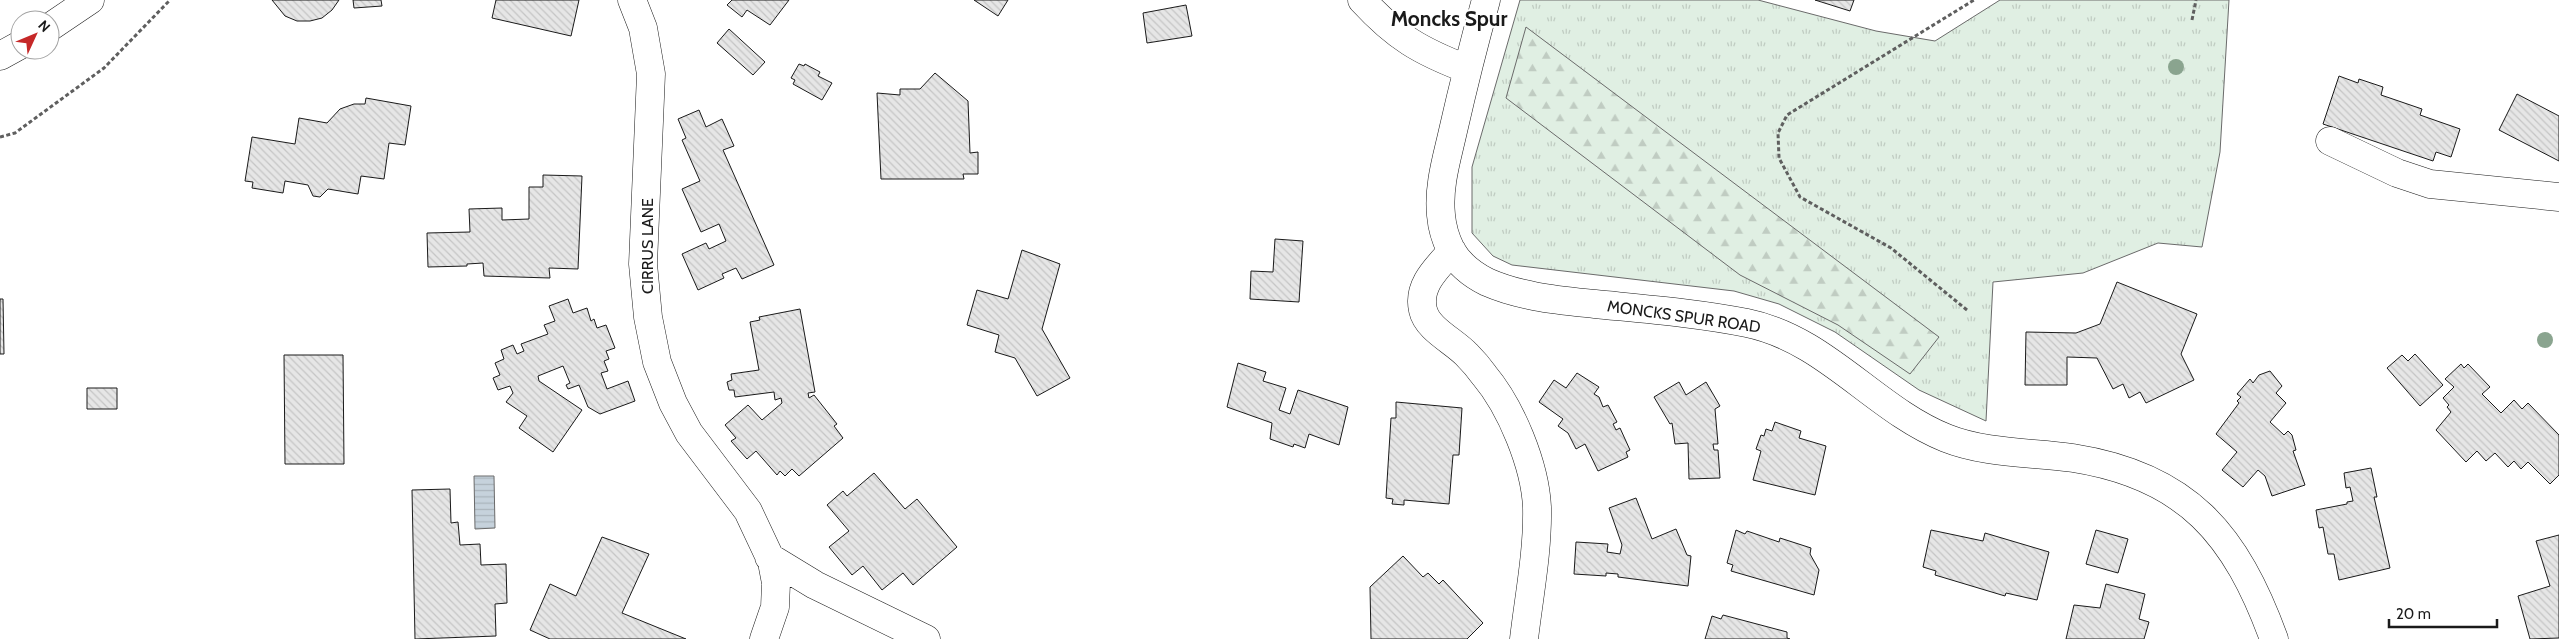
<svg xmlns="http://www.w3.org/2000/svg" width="2559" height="639" font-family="Cabin,sans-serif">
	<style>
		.grass { fill: url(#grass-tufts); stroke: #6a6a6a }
		.forest { fill: url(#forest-firs); stroke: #6a6a6a }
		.water { fill: url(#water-rules); stroke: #6a6a6a }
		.building { fill: url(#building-back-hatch); stroke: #1a1a1a }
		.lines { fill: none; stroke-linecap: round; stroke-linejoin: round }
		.minor-casing { stroke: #1a1a1a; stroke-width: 29 }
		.path { stroke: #5f5f5f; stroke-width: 3; stroke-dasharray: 4 2.5; stroke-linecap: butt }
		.minor { stroke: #fff; stroke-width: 28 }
		.tree { fill: #8aa48f }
		.labels { text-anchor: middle; stroke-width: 4; stroke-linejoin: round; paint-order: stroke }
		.street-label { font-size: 16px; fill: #1a1a1a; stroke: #fff }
		.district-label { font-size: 21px; font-weight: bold; fill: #1a1a1a; stroke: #fff }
	</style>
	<defs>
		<pattern id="grass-tufts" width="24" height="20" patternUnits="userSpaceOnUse" patternTransform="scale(1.25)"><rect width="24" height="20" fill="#e0efe3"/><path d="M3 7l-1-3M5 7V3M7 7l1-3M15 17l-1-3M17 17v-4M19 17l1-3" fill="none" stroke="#c0ccc2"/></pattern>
		<pattern id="forest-firs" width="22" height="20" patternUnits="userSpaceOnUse" patternTransform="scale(1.25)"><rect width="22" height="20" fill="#e0efe3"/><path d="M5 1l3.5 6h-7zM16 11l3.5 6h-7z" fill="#c0ccc2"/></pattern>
		<pattern id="water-rules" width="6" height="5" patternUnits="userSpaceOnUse" patternTransform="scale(1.25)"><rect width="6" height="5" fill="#c6d2dc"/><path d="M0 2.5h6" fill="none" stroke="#aab4bc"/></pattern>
		<pattern id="building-back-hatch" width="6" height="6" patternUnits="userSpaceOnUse" patternTransform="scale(1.25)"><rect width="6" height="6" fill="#e6e6e6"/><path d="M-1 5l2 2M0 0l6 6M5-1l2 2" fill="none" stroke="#c5c5c5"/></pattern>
	</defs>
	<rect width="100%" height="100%" fill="#fff"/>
	<path class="grass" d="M1520,0h238l118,31 59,10 65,-41h229l-9,152 -18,95 -44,-4 -75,30 -90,9 -7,139 -67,-31 -84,-58 -56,-28 -45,-13 -222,-26 -19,-9 -21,-23v-66z"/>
	<path class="forest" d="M1526,27l413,310 -29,37 -72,-49 -98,-50 -234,-177z"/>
	<path class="water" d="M474,476h20l1,52 -20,1z"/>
	<path class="building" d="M272,0h67l-7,10 -10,8 -12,3h-13l-12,-5z
		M353,0h28l1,6 -28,2z
		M496,0h83l-8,36 -79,-18z
		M732,0h57l-19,25 -23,-15 -5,7 -15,-12z
		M974,0h34l-10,16z
		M1815,0h39l-4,11z
		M1186,5l6,31 -45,7 -4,-30z
		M729,29l36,33 -12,13 -36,-32z
		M799,64l5,2 1,-2 15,8 -2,4 14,7 -10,17 -29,-16 2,-4 -4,-2z
		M935,73l33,28 2,52 8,-1v22h-15l1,5h-83l-4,-86 23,2v-6h20z
		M2339,76l19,7 1,-4 24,8 -2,8 41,14 -2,6 40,14 -9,28 -15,-5 -3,9 -110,-37z
		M2517,94l42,22v45l-60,-31z
		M366,98l45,8 -6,39 -16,-2 -5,36 -23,-3 -3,18 -30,-5 -8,8 -7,-1 -5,-11 -23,-4 -2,12 -31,-5 1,-6 -8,-1 7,-44 43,7 4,-26 28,5 13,-14 14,-5h11z
		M699,110l7,17 16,-8 12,27 -11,4 51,115 -32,14 -6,-11 -14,6 2,4 -26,12 -16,-36 24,-11 3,6 17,-8 -7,-17 -18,8 -19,-43 18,-8 -18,-41 4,-2 -8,-19z
		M543,175l39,1 -4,93 -29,-1 1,10 -66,-2 -1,-13 -16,1v2l-39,1 -1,-34 43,-1 -1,-23 33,-1v12l27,-1v-32h14z
		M1275,239l28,2 -4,61 -49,-3 1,-28 22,1z
		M1022,250l38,14 -18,65 28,49 -33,18 -22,-38 -20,-6 4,-17 -32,-10 10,-35 31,9z
		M2117,282l80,32 -16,40 13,26 -48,23 -6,-11 -11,6 -6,-14 -10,5 -16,-31 -30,-1v28h-42l1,-53 50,1 24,-9z
		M0,299h3l1,55h-4z
		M568,299l5,14 14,-5 4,13 3,-2 3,9 9,-3 9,23 -9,3 3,8 -5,2 4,10 -7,2 6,16 21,-8 7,20 -35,13 -12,-7 -9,-22 -11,4 -2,-4 4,-2 -7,-17 -25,10 1,5 43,29 -29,42 -34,-24 8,-12 -21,-14 7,-9 -3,-7 -12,4 -5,-12 7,-3 -5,-12 9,-4 -3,-9 12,-5 4,9 7,-3 -3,-7 27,-10 -4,-9 11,-4 -6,-15z
		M800,309l15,83 -7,1 1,5 5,-3 23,29 -3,2 9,12 -44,38 -7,-7 -7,7 -5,-5 -3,4 -21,-24 -9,8 -16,-18 5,-3 -11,-13 23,-20 14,15 20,-17 -1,-5 -6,2 -1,-8 -39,5 -1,-7h-5l-2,-8 5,-2 -1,-6 28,-4 -9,-48 10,-2 -1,-3z
		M2415,354l28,31 -23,21 -33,-38 15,-13 6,6z
		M284,355h59l1,109h-59z
		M1238,363l28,9 -3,9 23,7 -7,22 11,4 8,-24 50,17 -9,38 -30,-11 -4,14 -11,-4 -1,3 -23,-8 2,-16 -45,-16z
		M2461,364l3,4 4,-4 22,23 -8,7 19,19 13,-13 8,9 6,-6 31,32v40l-9,9 -22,-22 -7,7 -7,-8 -6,6 -13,-14 -9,8 -9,-10 -11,11 -30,-32 15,-18 -4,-5 2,-2 -6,-7 11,-11 -9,-8z
		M2270,371l12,15 -6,7 10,10 -16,19 14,13 4,-4 4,4 4,15 -3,1 12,34 -33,11 -7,-20 -7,-6 -15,17 -21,-17 15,-18 -21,-18 23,-31 -2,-2 4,-4 -4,-3 13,-15 3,4 6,-8z
		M1577,373l22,14 -5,7 5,3 4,10 5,-2 9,17 -4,2 3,6 4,-2 10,22 -4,2 2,5 -30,14 -13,-27 -9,5 -8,-16 -10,-7 5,-7 -24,-17 15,-22 12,8z
		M1679,382l7,13 20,-13 14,24 -5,3 3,35h-5l1,6h4l2,28 -31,1 -1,-36 -13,1 -3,-21 -2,1 -16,-27z
		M87,388h30v21h-30z
		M1396,402l66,6 -3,47h-6l-4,49 -45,-4v5l-12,-1 1,-5 -7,-1 5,-80h5z
		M1775,422l26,9 -2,7 27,8 -11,49 -62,-15 8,-29 -5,-2 5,-14 3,1 2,-7 6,2z
		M2371,468l6,29h-3l16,71 -51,12 -5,-26h-6l-5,-27 -4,1 -3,-18 31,-6v-2l6,-1 -3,-14 -4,1 -2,-15z
		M874,473l31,36 12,-10 40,48 -44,38 -10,-12 -21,17 -19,-24 -11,9 -23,-28 20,-16 -22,-26 16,-14 4,5z
		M450,489l1,34 7,-1 2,23 20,-1 1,21 25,-1 1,39 -12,1 1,32 -81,3 -3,-149z
		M1636,498l16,41 24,-10 11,26 4,1 -3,30 -70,-9v-3l-12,-1v3l-32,-2 2,-32 32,2 -1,8 13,2 2,-9 -13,-37z
		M1736,530l9,4 2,-3 32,11 1,-4 31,10 -1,6 9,16 -5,25 -83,-24 2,-6 -6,-2z
		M1931,530l52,11 2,-8 64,19 -12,48 -31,-7 -1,3 -70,-21 1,-4 -13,-4z
		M2096,530l32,9 -10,34 -32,-9z
		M2559,535v103l-29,1 -12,-43 32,-10 -14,-45z
		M602,537l47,17 -27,59 64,26h-136l-20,-9 20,-46 26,12z
		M1403,556l20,21 5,-4 11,11 4,-4 40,43 -16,16h-96l-1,-52z
		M2106,584l39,10 -6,25 10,3 -5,17h-78l8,-34 26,3z
		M1723,615l64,17v6l3,1h-85l7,-23 9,3z"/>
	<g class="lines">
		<g class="minor-casing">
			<path id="minor" d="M632,0l11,28 8,46 -8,190 5,53 9,45 16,41 16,30 59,78 24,51 4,21 -1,24 -11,32
				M1362,0c34,37 58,51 105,69
				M1486,0c-12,43 -23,87 -33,131 -6,27 -15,55 -12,84 1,12 5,25 10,35 8,14 22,25 36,32 34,15 71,18 108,22 50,5 102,9 152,19 79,16 127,86 199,115 40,16 86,14 127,20 115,18 163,77 201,181
				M50,27l40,-27
				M0,56l20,-11
				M2330,141l67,32 33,11 129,13
				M1452,251c-14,16 -35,34 -29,59 4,19 31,31 44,45 6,6 12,13 17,20 27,32 51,90 53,132 1,44 -8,89 -13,132
				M769,557l46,28 111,54"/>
		</g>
		<path class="path" d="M2192,20l4,-20
			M0,137l15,-4 89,-65 66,-68
			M1967,310l-76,-62 -91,-51 -21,-39 -1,-25 9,-18 187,-115"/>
		<use href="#minor" class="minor"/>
	</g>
	<g class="tree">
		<circle cx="2176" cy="67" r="8"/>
		<circle cx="2545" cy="340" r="8"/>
	</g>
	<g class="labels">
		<g class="street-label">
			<text transform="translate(647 246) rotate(-90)" y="6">CIRRUS LANE</text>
			<text transform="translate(1684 316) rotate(8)" y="6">MONCKS SPUR ROAD</text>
		</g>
		<g class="district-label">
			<text x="1449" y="26">Moncks Spur</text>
		</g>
	</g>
	<g transform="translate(35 35) rotate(46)"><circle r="24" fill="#ffffff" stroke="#a3a3a3"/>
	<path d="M0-4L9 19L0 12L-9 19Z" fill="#c62828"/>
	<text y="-8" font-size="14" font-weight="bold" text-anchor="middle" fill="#1a1a1a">N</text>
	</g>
	<path d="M2389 619v8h108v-8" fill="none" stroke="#1a1a1a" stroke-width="2.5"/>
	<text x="2396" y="619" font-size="15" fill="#1a1a1a" stroke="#ffffff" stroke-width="4" paint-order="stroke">20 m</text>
</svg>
